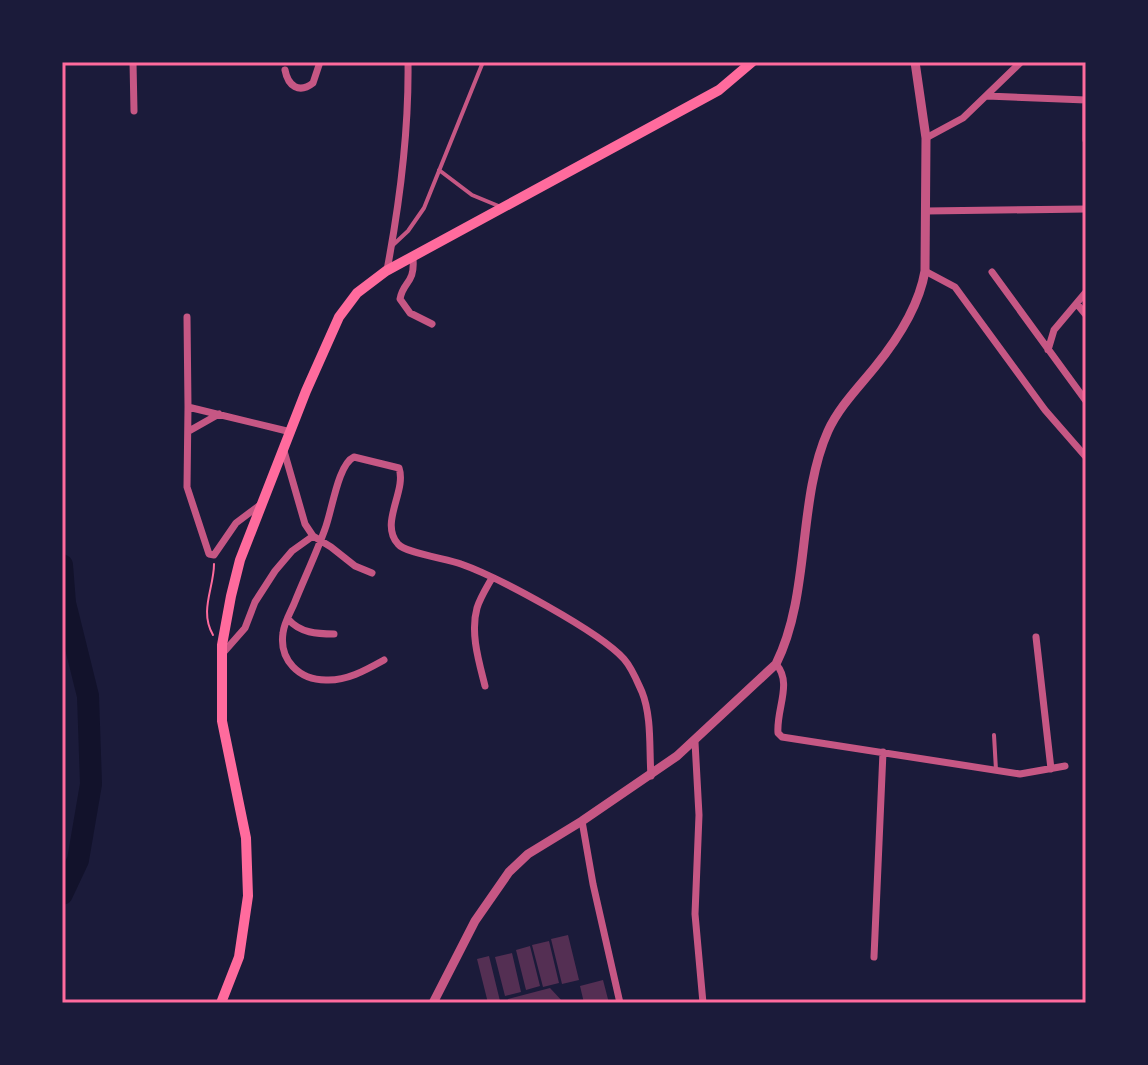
<svg xmlns="http://www.w3.org/2000/svg" width="1148" height="1065" font-family="'Golos Text',sans-serif">
	<style>
		.lines { fill: none; stroke-linecap: round; stroke-linejoin: round }
		.river { stroke: #12122b; stroke-width: 22 }
		.building { fill: #542f53 }
		.path { stroke: #ff6b9d; stroke-width: 2 }
		.service { stroke: #c65784; stroke-width: 4 }
		.minor { stroke: #c65784; stroke-width: 7 }
		.tertiary { stroke: #c65784; stroke-width: 9 }
		.secondary { stroke: #ff6b9d; stroke-width: 10 }
		.neatline { fill: none; stroke: #ff6b9d; stroke-width: 3 }
	</style>
	<rect width="100%" height="100%" fill="#1b1b3a"/>
	<g class="lines">
		<path class="river" d="M62,565l3,38 23,93 3,88 -13,76 -16,34"/>
	</g>
	<path class="building" d="M568,935l11,45 -17,4 -11,-45z
		M549,941l10,42 -16,4 -11,-42z
		M530,946l10,40 -14,4 -10,-40z
		M512,953l9,39 -16,4 -10,-39z
		M489,956l11,45 -9,2h-3l-11,-44z
		M603,980l6,23h-25l-4,-17z
		M550,988l14,15h-57l1,-4z"/>
	<g class="lines">
		<path class="path" d="M213,635c-14,-24 1,-47 1,-71"/>
		<path class="service" d="M439,170l33,25 29,12
			M393,245l15,-14 16,-23 59,-146
			M994,735l2,35"/>
		<path class="minor" d="M133,62l1,49
			M285,70c3,16 14,24 28,13l7,-21
			M987,96l99,4
			M1086,100v40
			M926,138l37,-20 58,-56
			M926,211l160,-2
			M413,259c2,25 -10,22 -13,40l10,14 22,11
			M387,270c13,-69 22,-137 21,-208
			M925,271l30,16 90,123 41,47
			M992,272l94,129
			M1077,304l9,11
			M187,317l1,90 103,25
			M1048,350l6,-20 32,-38
			M188,407l-1,80 22,67 5,1 22,-32 24,-18
			M189,431l30,-17
			M284,451l21,73 8,12 18,11 24,19 17,7
			M288,619c12,14 29,15 46,15
			M1036,637l15,132
			M223,653l22,-25 10,-26 20,-31 17,-20 21,-15
			M384,660c-18,10 -37,21 -58,20 -27,0 -47,-20 -43,-47 1,-10 7,-20 11,-29 10,-25 22,-50 31,-75 7,-18 13,-65 29,-72l45,11c8,23 -20,55 -1,76 7,9 50,15 63,20 37,13 139,68 163,95 8,9 13,22 18,33 10,25 7,57 9,84
			M776,664c17,19 0,45 2,69l4,4 238,37 45,-8
			M485,686c-6,-24 -15,-53 -8,-78 3,-10 10,-21 15,-30
			M695,742l4,73 -4,99 8,89
			M582,821l11,63 27,119
			M874,957l9,-205"/>
		<path class="tertiary" d="M433,1003l42,-82 34,-49 19,-18 54,-33 95,-65 99,-92c35,-70 21,-164 52,-233 11,-24 30,-43 47,-64 22,-27 44,-61 50,-96l1,-133 -11,-76"/>
		<path class="secondary" d="M221,1003l18,-46 9,-61 -2,-58 -24,-117v-76l9,-49 9,-36 66,-169 33,-74 18,-24 29,-22 333,-181 33,-28"/>
	</g>
	<rect width="1148" height="1065" fill="none" stroke="#1b1b3a" stroke-width="128"/>
	<rect x="64" y="64" width="1020" height="937" class="neatline"/>
</svg>
